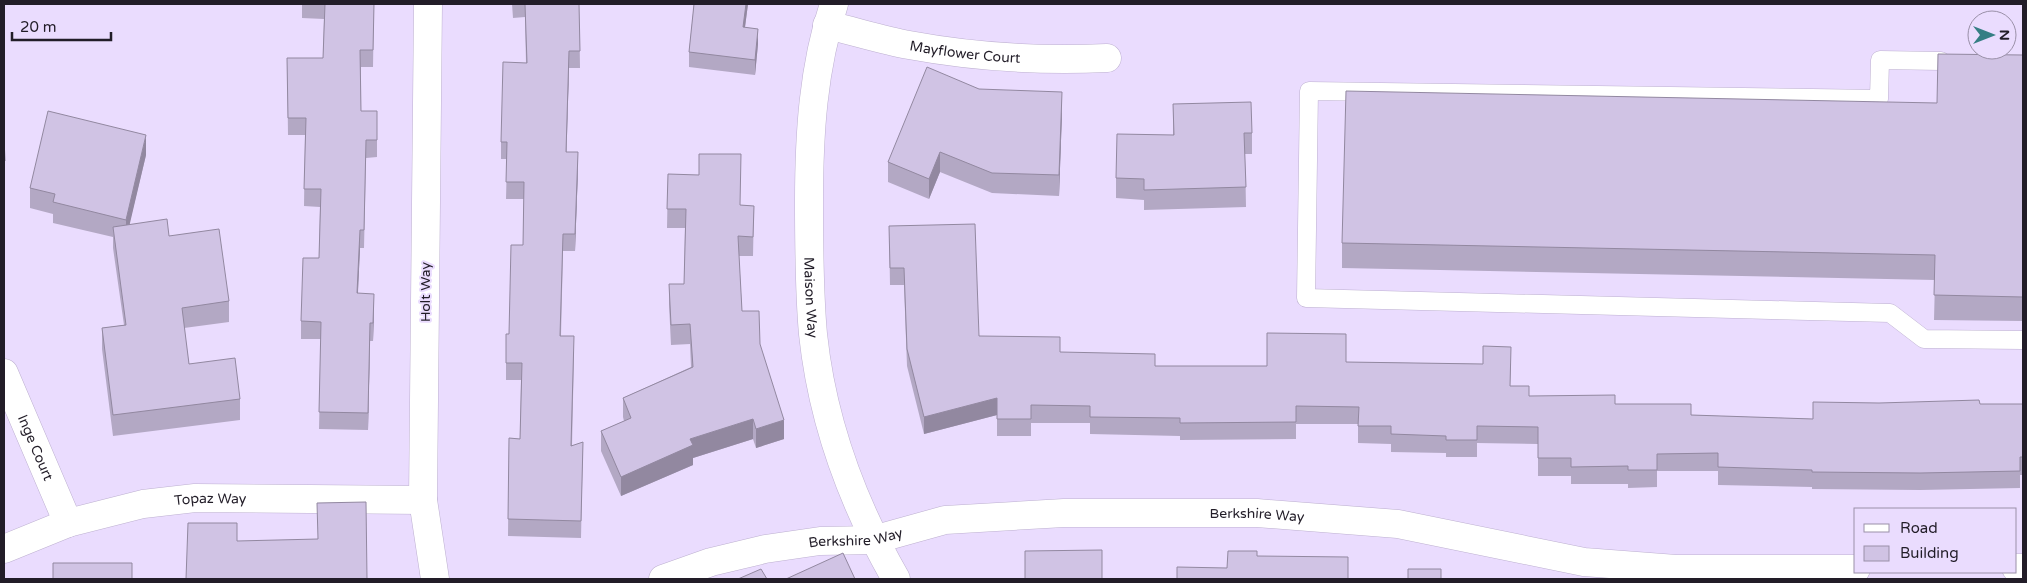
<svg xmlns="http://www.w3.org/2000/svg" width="2027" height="583" font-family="'Varela Round',sans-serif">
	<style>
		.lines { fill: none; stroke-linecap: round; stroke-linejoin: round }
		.lane-casing { stroke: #bdb0d0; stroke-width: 19 }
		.street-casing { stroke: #bdb0d0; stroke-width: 29 }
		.lane { stroke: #fff; stroke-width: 18 }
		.street { stroke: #fff; stroke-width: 28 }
		.wall { fill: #b3a8c4 }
		.shaded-wall { fill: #9288a0 }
		.building { fill: #d0c3e4; stroke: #9288a0 }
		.labels { text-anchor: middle; stroke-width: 4; stroke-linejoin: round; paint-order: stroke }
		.street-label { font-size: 14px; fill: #221d28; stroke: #eadcfe }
	</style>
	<rect width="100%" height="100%" fill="#eadcfe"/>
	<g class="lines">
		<g class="lane-casing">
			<path id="lane" d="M1941,61l-61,-1 -1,39 -570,-8 -3,207 584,15 34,26 99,1"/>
		</g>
		<g class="street-casing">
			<g id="street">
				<path d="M428,4l-5,496 12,79"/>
				<path id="s1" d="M834,4c-21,64 -25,130 -25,198 0,44 0,88 4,132 9,86 40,170 83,245"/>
				<path id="s2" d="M827,25c27,6 54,15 82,20 65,12 132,16 198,13"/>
				<path id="s3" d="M4,373l64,150"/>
				<path id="s4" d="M4,549l64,-26 75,-19 52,-6 228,2"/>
				<path d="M2016,568h7"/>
				<path id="s5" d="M663,579l48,-17 54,-13 55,-8 53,-1 72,-20 119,-7h193l141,11 186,38 92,7h180"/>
			</g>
		</g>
		<use href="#lane" class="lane"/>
		<use href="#street" class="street"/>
	</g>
	<path class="wall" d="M302,4h72l-1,63h-12v44h16v46l-11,1 -2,90h-4l-2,45 16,18 -1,30h-3l-2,89 -49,-1 2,-90h-20v-18l18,-63 1,-51 -16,-1 1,-71h-17l-1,-77h36l1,-39 -22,-1z
		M512,4h67l1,64h-11l-3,84 12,17 -3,82h-12l-2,85 13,17 -2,93 11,-4 -2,96 -73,-2 1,-98 11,1 1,-59h-15v-46h3l14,-89 1,-46h-18l1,-40h-6v-17l25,-79 -1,-46 -12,1z
		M694,4h54l-3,23 13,17 -3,31 -66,-8v-15z
		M2023,55v266l-89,-1 1,-40 -593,-12v-25l595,-140z
		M979,89l83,24 -3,83 -67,-3 -52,-21 -11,27 -41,-17v-20z
		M1173,104l79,29v21h-7l1,53 -102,3v-10l-28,-2v-20l57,-43z
		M4,138l1,23v20h-1z
		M146,155l-17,70 40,11 60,65v21l-45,6 5,36 51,35v21l-127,16 -11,-87v-21l22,-3 -11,-77v-11l-60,-14v-9l-23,-6v-20z
		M668,174l72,31 14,1 -1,50h-14l3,55 42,128 -28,9 -3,-9 -60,19v7l-72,31 -20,-45v-20l23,-10 -1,-4v-19l68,-31 -1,-23 -19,1 -2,-41v-20h15l1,-56h-18z
		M889,226l90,110 81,16 95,14h112l79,-4 137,2h28l-1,22 19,10 86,8 76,11 122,4 167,-15h43v71h-3v13l-100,2 -108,-1v-2l-94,-2v-14h-61v16l-29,1v-4h-57v-8h-33v-32l-61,-1v14h-31v-4l-55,-1v-8l-33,-1v-19h-62v15l-116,1v-4l-90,-2v-11h-59v13h-34v-21l-73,19 -17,-68 -3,-81h-14z"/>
	<path class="shaded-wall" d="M746,4h2l-5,38v-15z
		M758,29v15l-3,31v-15z
		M569,51v17l-3,101v-17z
		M1062,92v21l-3,83v-21z
		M146,135v20l-20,85v-20z
		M578,152v17l-3,82v-17z
		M940,152v20l-11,27v-20z
		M360,230v18l-3,62v-17z
		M374,294v17l-1,30v-18z
		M370,323v18l-2,89v-17z
		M997,398v17l-73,19v-17z
		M753,419v20l-60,19v7l-72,31v-19l69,-38z
		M784,420v19l-28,9v-19z"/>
	<path class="building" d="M325,4h49l-1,46h-13l1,61h16v29h-11l-2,90h-4l-3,63 17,1 -1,29h-3l-2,90 -49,-1 2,-90 -20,-1 2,-63h16l2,-69h-17l2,-71h-18l-1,-60h36z
		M525,4h54l1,47h-11l-3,101h12l-3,82h-12l-3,102h14l-3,110 12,-4 -2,79 -73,-2 1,-81 11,1 2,-76h-16v-29h3l2,-89h12l1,-63h-18l1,-40h-6l2,-80 24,1z
		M694,4h52l-3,23 15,2 -3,31 -66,-8z
		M1938,54l85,1v242l-89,-2 1,-40 -593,-12 4,-152 591,12z
		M927,67l52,22 83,3 -3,83 -67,-2 -52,-21 -11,27 -41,-17z
		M1251,102l1,31h-8l2,54 -102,3v-11l-28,-1 1,-44 57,1 -1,-31z
		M48,111l98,24 -20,85 -73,-18 2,-8 -25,-6z
		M4,138l1,23h-1z
		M699,154h42l-1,51 14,1 -1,31 -15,-1 4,75h17l1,33 24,76 -28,9 -3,-10 -63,20 3,6 -72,32 -20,-46 30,-13 -8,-20 70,-31 -3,-43 -19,1 -2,-41h15l2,-75h-19l1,-35 31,1z
		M167,219l2,17 50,-7 10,72 -47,7 7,56 46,-6 5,41 -127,16 -11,-87 24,-3 -13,-98z
		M975,224l4,112 81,1v15l95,2v12h112v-33l79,1v28l137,2v-18l28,1 -1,39h19v10l86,-1v9h76v11l122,4v-17l66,1 100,-3 1,4h43v53h-3v14l-100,2 -108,-1v-2l-94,-3v-14l-61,1v16h-29v-4l-57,1v-9h-33v-31l-61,-1v14h-31v-4l-55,-2v-8h-33l1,-19 -63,-1v16l-116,1v-5l-90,-1v-11l-59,-1v14h-34v-21l-73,19 -17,-68 -3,-81h-14l-1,-42z
		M366,502l1,77h-181l2,-56h49v18l81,-2 -1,-36z
		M1102,550v29h-77v-28z
		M1228,551h29v5l91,1v22h-171v-12l50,1z
		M843,553l12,26h-69z
		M53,563h79v16h-79z
		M761,569l6,10h-29z
		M1408,569h33v10h-33z"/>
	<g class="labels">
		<g class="street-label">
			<text dy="5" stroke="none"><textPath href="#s2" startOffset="141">Mayflower Court</textPath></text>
			<text transform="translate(425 292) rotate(-90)" y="5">Holt Way</text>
			<text dy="5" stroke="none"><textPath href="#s1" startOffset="296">Maison Way</textPath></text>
			<text dy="5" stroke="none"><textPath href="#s3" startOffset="81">Inge Court</textPath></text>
			<text dy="5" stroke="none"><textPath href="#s4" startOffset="214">Topaz Way</textPath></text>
			<text dy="5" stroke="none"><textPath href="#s5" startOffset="602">Berkshire Way</textPath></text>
			<text dy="5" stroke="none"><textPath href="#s5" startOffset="198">Berkshire Way</textPath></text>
		</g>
	</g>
	<rect width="2027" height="583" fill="none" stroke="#221d28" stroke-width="10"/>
	<rect x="1854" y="508" width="162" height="65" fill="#eadcfe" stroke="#9a90a8"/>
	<rect x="1864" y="524" width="25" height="8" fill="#ffffff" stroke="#9a90a8"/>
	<text x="1900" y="533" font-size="15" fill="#221d28">Road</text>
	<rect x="1864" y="546" width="25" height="15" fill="#d0c3e4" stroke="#9a90a8"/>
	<text x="1900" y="558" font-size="15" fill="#221d28">Building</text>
	<g transform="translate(1992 35) rotate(90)"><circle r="24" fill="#eadcfe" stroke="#9a90a8"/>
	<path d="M0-4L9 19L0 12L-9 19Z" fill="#357e84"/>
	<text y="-8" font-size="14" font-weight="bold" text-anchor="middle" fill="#221d28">N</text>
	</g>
	<path d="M12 32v8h99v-8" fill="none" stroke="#221d28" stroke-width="2.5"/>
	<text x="20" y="32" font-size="15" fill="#221d28" stroke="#eadcfe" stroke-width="4" paint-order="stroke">20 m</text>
</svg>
